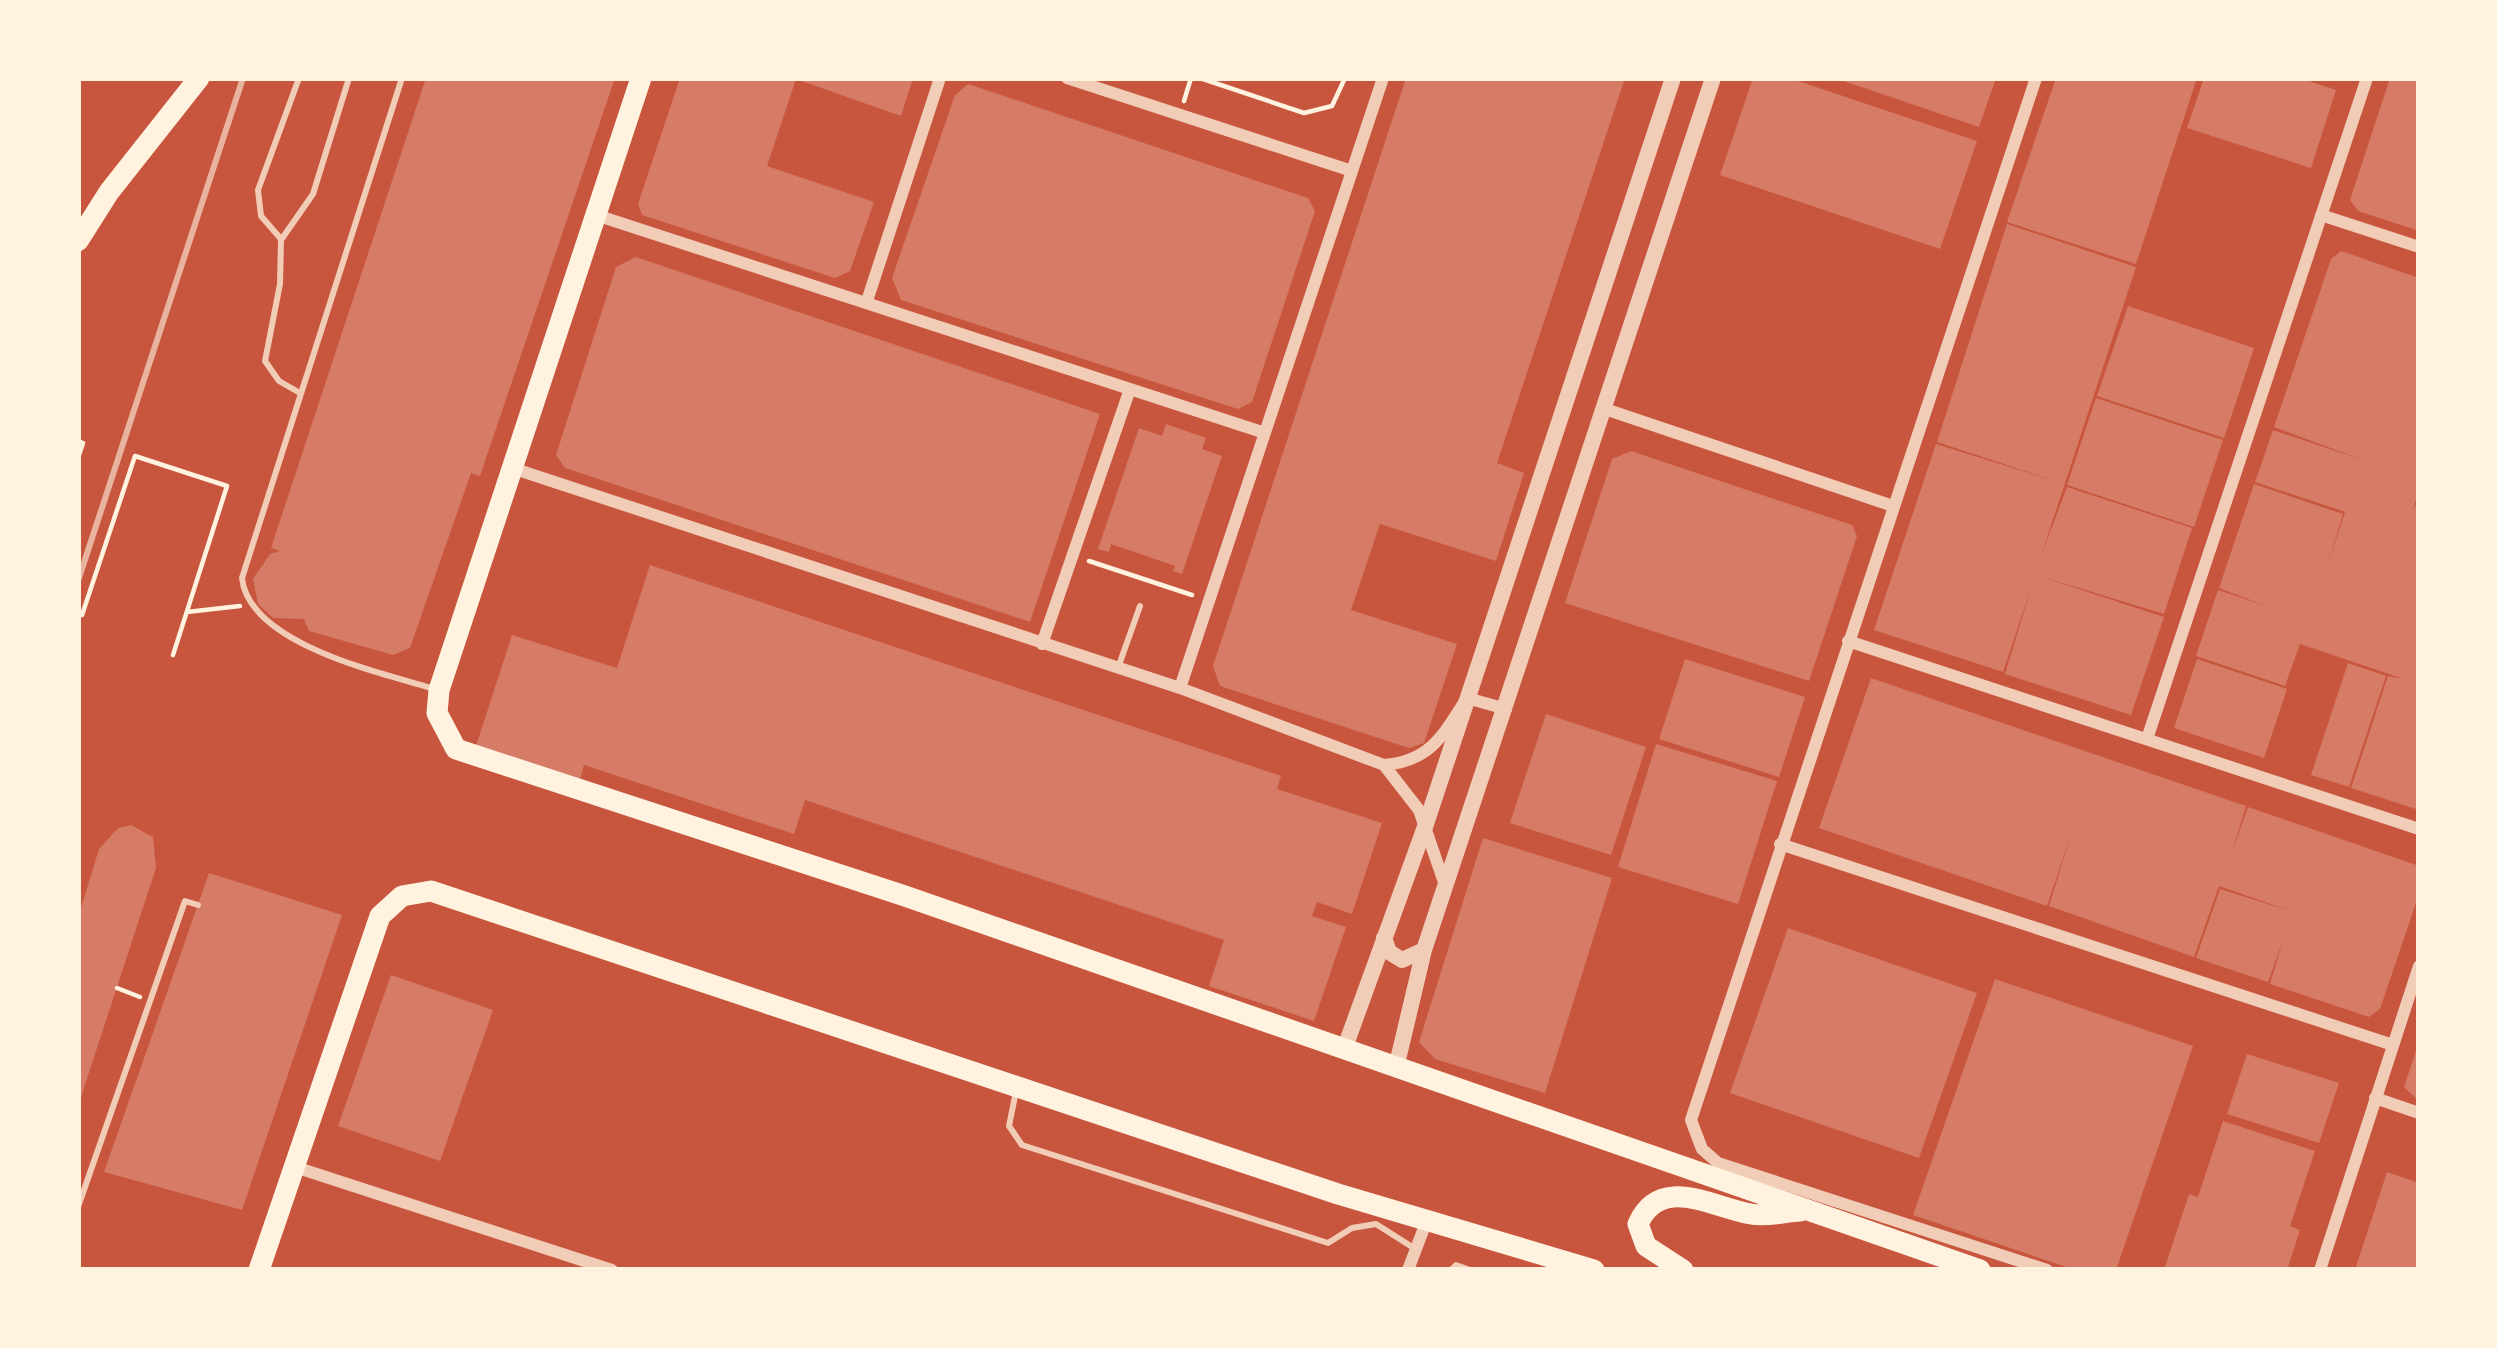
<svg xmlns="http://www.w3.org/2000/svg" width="2497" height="1348" font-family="'Space Grotesk',sans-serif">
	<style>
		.building { fill: #d67c66 }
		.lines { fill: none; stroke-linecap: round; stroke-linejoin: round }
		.path { stroke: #fff3e0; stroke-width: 4.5 }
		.service { stroke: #f1ccb7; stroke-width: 6 }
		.minor { stroke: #f1ccb7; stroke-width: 12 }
		.tertiary { stroke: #f1ccb7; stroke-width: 16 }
		.primary { stroke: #fff3e0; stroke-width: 21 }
		.rail { stroke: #e9b49f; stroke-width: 6 }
	</style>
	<rect width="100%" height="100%" fill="#c8553d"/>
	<path class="building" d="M426,78h189l-135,398 -9,-3 -61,175 -17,7 -84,-24 -5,-12 -31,-1 -15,-14 -5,-25 17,-25 10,-3 -9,-3z
		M680,78h233l-12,38 -105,-37 -29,87 107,36 -24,69 -15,7 -193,-63 -4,-11z
		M1406,78h219l-128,385 27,10 -28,88 -116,-37 -29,86 106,34 -33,99 -15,5 -189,-62 -7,-20z
		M1753,78h36l188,63 -37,108 -220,-74z
		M1835,78h161l-17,49z
		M2056,78h141l-61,186 -129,-42z
		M2204,78h95l37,12 -25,78 -124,-40z
		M2390,78h29v153l-61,-20 -8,-11z
		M968,84l340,114 7,13 -63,191 -14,7 -337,-109 -9,-22 63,-183z
		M2007,224l129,43 -95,289 26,-69 125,41 -28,86 -128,-39 128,42 -33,98 -126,-41 27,-89 -29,87 -129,-42 62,-186 125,39 -124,-41z
		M2341,251l78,27v213l-6,19 6,-11v311l-68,-22 37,-112 16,3 -104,-35 -15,42 -89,-30 22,-66 48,16 -47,-18 35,-104 89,30 -16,53 18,-55 -90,-30 18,-52 90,30 -89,-33 57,-168z
		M636,257l464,157 -70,208 -465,-154 -9,-13 60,-188z
		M2128,306l126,42 -30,90 -127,-42z
		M2096,398l127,42 -29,87 -127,-42z
		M1166,424l40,14 -4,11 20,7 -40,118 -9,-3 2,-5 -64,-22 -2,8 -11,-3 41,-121 23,8z
		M1631,451l221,74 5,11 -48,145 -244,-78 47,-144z
		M650,565l631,211 -4,13 105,34 -30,91 -35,-12 -5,14 34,11 -32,94 -105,-35 15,-46 -419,-140 -11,34 -210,-69 -4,15 -104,-34 36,-111 105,33z
		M1685,659l120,38 -26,80 -120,-38z
		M2197,659l90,30 -23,69 -90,-30z
		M2348,663l38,13 -37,111 -38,-12z
		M1871,678l375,128 -14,46 16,-45 171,59v28l-39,115 -11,8 -99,-33 13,-44 -15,42 -72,-24 24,-69 74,23 -75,-26 -25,71 -145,-51 22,-71 -24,71 -228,-78z
		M1546,714l100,33 -35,108 -101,-32z
		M1656,744l121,37 -39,123 -120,-37z
		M131,825l22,12 3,31 -78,238v-188l21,-69 19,-21z
		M1483,838l129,40 -67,215 -110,-34 -16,-17z
		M209,873l133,42 -100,295 -138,-38z
		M1788,928l189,65 -58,165 -189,-65z
		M391,975l102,35 -53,151 -102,-35z
		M1995,979l198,67 -77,224h-41l-162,-55z
		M2418,1045h1v56l-15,-14z
		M2247,1054l92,29 -20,60 -92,-29z
		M2223,1121l92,30 -25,75 10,4 -13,40h-123l25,-76 9,3z
		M2387,1172l32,11v87h-64z"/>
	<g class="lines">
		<path class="path" d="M1200,78l104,35 28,-7 13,-28
			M1184,101l7,-23
			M78,441l5,2 -5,15
			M1089,561l103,34
			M187,612l53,-6
			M78,614l4,1 53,-159 92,30 -54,169
			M117,988l23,9"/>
		<path class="service" d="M402,78l-160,500c7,66 139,95 193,111
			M281,239l-20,-23 -3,-26 41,-112
			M300,393l-21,-12 -14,-20 15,-77 1,-44 32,-46 36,-116
			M1119,665l21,-59
			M1016,1091l-7,35 13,19 306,98 24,-15 24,-4 41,26
			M78,1207l107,-306 13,4
			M1451,1270l5,-5 14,5"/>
		<path class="minor" d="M1067,78l285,93
			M2036,78l-345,1042 11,29 16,14 329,107
			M2321,215l98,32
			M599,216l666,217
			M867,301l73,-223
			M1605,409l288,97
			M515,469l665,219 204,77c47,-4 59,-30 83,-67l39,11
			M1848,641l571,188
			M1042,644l88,-255
			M1180,688l203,-610
			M2147,739l220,-661
			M1384,765l35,45 26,75
			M1780,844l613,201
			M2375,1098l44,15
			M295,1167l317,103
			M1408,1270l19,-50
			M2320,1270l99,-304"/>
		<path class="tertiary" d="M1384,938l5,14 13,8 22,-10
			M1344,1050l82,-226 247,-746
			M1396,1068l28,-118 289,-872"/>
		<path class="primary" d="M641,78l-202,612 -2,23 19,36 449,147 1075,374
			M78,241l31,-49 90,-114
			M259,1270l121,-354 22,-20 29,-5 907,303 256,76
			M1683,1270l-37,-24 -8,-22c22,-50 73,-17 113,-10 15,3 33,-2 49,-3"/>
		<path class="rail" d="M78,581l165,-503"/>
	</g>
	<rect width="2497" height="1348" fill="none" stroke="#fff3e0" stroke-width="162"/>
</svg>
